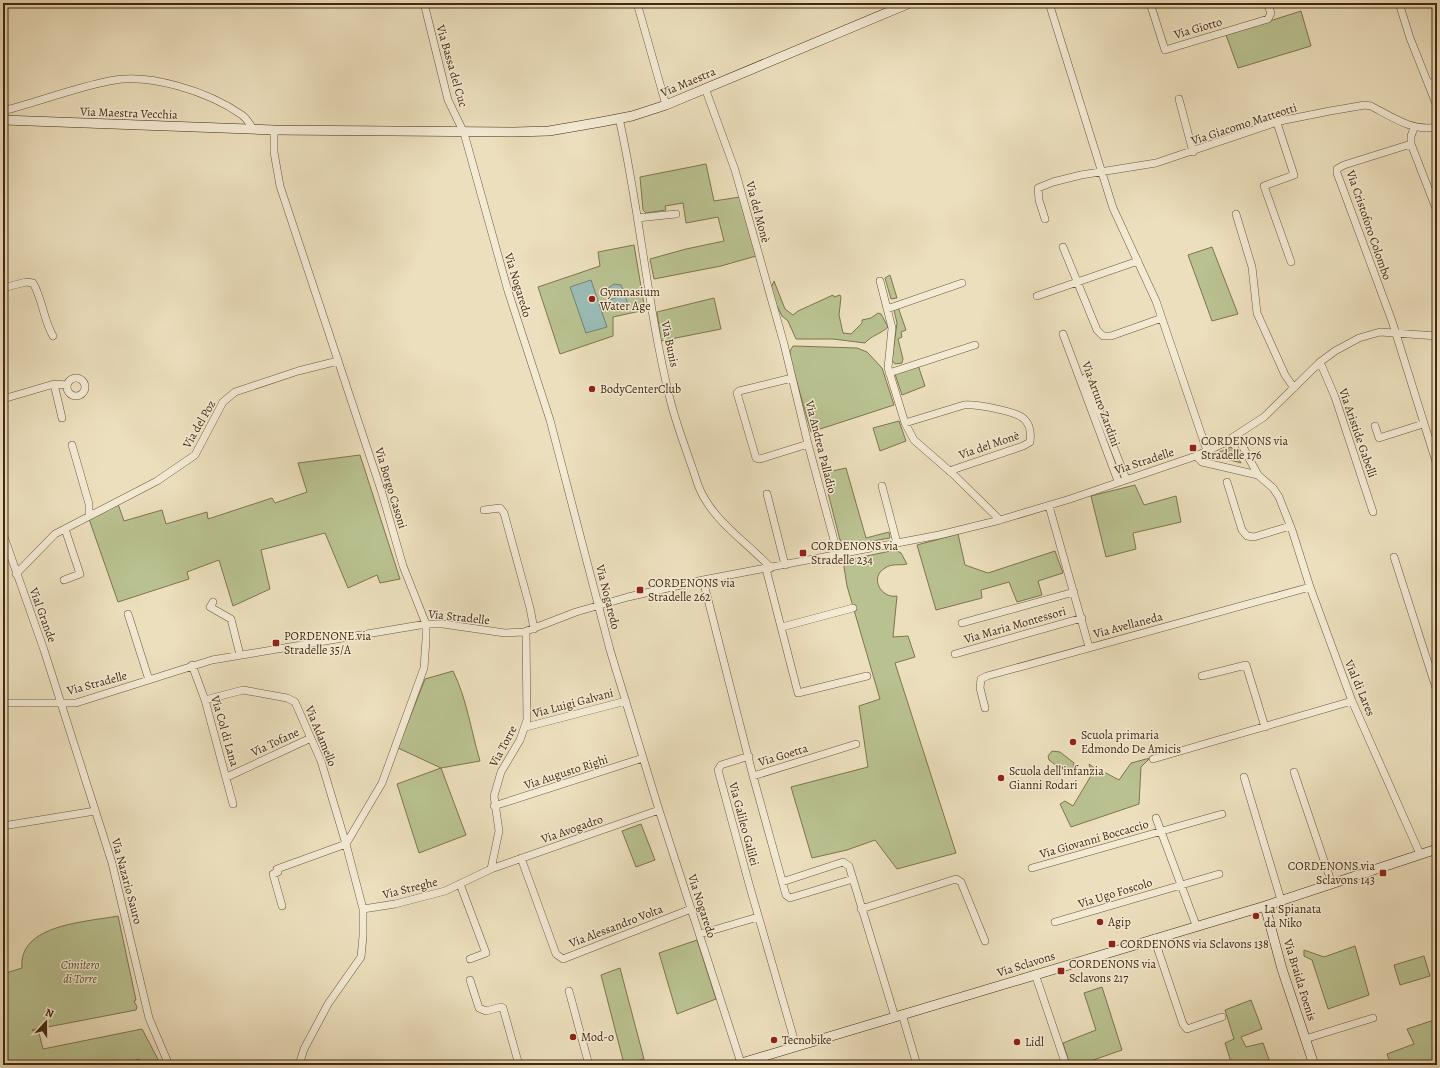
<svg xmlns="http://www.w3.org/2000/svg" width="1440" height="1068" font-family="Alegreya,serif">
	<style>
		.green { fill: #b9c190; stroke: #7e744f }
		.water { fill: #99bcb6; stroke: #778173 }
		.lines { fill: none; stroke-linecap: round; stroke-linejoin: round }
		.street-casing { stroke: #6e563a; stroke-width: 8 }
		.secondary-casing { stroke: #44280e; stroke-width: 10 }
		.street { stroke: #f3ead4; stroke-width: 7 }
		.secondary { stroke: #f3ead4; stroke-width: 9 }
		.poi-dot { fill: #8f2418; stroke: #f3ead4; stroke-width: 1.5 }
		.labels { text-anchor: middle; stroke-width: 3; stroke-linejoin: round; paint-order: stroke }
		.street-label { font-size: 12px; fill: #44280e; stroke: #f3ead4 }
		.poi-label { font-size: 12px; fill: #44280e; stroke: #f3ead4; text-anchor: start }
		.park-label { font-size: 12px; font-style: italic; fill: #614e2e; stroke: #f3ead4 }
	</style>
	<rect width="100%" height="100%" fill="#ecdfbd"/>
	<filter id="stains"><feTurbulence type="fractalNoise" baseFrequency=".005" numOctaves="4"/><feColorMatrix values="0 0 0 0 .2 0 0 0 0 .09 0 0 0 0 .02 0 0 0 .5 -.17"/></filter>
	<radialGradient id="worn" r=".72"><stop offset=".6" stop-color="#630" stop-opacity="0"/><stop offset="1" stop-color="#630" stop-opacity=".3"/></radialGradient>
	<path class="green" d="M1301,11l10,35 -73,22 -12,-33z
		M706,164l8,37 26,-4 16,59 -35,10 -67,13 -4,-20 36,-10 38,-8 -6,-24 -32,6 -3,-20 -18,3 1,4 -20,3 -3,-3 -3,-33z
		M634,245l11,65 -32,7v19l-53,18 -22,-67 62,-21 -2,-14z
		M1212,247l26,67 -26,7 -24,-66z
		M890,275l7,23 -6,1 -6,-21z
		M774,281l11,28 8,6 5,-4 35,-16 1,2 6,-2 1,2 -2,18 4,18 8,1 11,-11v-3l9,-2 7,-5 3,1 7,13c-7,7 -16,8 -23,16l-32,-4h-37l-8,-18 -6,-5 -7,-14 -4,-14z
		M714,298l7,31 -60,12 -4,-29z
		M898,307l8,23 -5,2 1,5 -4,2 5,20 -1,4 -7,1 -3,-4 5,-37 -3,-13z
		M793,346l64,2 10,4 15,16 12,37 -83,27 -21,-74v-7z
		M918,365l7,21 -23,9 -7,-21z
		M899,421l7,20 -26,10 -7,-23z
		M1231,447l1,1 9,15 -25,-7 -1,-2z
		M360,455l40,124 -20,4 -3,-8 -29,13 -23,-55 -64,17 9,39 -37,17 -14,-46 -32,12 2,7 -71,23 -29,-83 29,-15 6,17 38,-11 4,14 41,-12 1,7 64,-21 3,5 32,-11 -9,-29z
		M846,468l20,70 23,-6 1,6 -46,8 -4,-6 -17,-67z
		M1135,485l9,20 32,-9 5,26 -48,11 3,16 -30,8 -15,-61z
		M958,534l7,31 23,8 67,-22 8,22 -25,8 4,14 -25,7 -8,-20 -28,8 1,8 -46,12 -19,-65z
		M895,550l6,3 6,11c-8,2 -15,-1 -22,4 -16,9 -4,31 12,28l-4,41 15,-1 7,21 -20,6 61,190 -59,16 -22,-29 -28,10 -35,8 -21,-71 77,-20 -9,-61 21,-7 -33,-113 -4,-25z
		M453,671c14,28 18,60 27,90l-39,7 25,67 -47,18 -22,-69 44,-16 -43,-20 27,-69z
		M1052,751l8,1 14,11 -1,7 -8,2 -16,-12 -1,-4z
		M1150,758l-9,9 -2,37 -68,23 -11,-23 5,-3 8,5 19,-32 -3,-10 14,10 3,-1 13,7 12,-17z
		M641,824l14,36 -19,7 -14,-36z
		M118,916l18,84 -2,1 3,6 -1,3 -104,20 7,3 4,16 99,-20 19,36h-19l-3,-6 -21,6h-115v-91l19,-6c-4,-44 65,-46 96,-52z
		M697,940l19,59 -39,15 -18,-61z
		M1355,946l14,49 -41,14 -16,-49 -8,-4v-6l20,7z
		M1424,956l6,20 -30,9 -6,-20z
		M620,968l24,91 -20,5 -23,-89z
		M1102,987l20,63 -43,15h-9l-7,-22 33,-13 -12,-37z
		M1251,1000l11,29 -21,8 5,10 17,-4 8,22h-39l-7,-22 9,-4 -9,-29z
		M1437,1019v46h-46l-4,-11 27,-10 -7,-15z"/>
	<path class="water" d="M591,280l16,47 -21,6 -16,-46z
		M614,284l7,1 7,19 -15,5 -3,-9 11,-5 -6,-5 -2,5h-4l-2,-6z"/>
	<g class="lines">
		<g class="street-casing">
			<path id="street" d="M424,3l24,97 16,33 44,158 42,129 60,230 49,160 82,253
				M637,3l29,102
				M1049,3l64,205 43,93 51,150
				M1150,3l15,47 103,-31 3,-6 -4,-10
				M1399,3l11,35 27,68
				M1428,84l9,-3
				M705,88l30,82 49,174 24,100 30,111
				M1179,99l14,53
				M3,111c35,-9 71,-23 106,-30 40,-9 100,11 133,34 4,3 8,9 11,14
				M619,118c21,93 28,188 51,281 7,29 19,57 28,86 14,36 48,56 73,83
				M1277,123l17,52 -30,11 27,76
				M1414,128l-3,8v8l-67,21 -7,4v4l55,148 45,144
				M274,130v22l6,34 102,307 21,73 23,58v15l-2,29 -42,115 -36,61 -69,25 1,3 -5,2 9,32
				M1411,144l26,67
				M1236,214l16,53 5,46 28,62 9,13
				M637,218l39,-4
				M1045,219l-6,-19 -1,-12 15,-6 28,-7 75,-12 124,-42 50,-10 35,-6 6,1c21,11 42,26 66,21
				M1063,247l34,83 6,6h8l51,-18
				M880,281l12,47 -4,40 17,55 9,17 39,34 47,46
				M3,288l23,-6 7,1c10,17 10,36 20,53
				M1037,296l101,-35
				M887,309l75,-26
				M1063,334l55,147
				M1320,362l15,35 38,115
				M889,373l86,-28
				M1086,377l40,102
				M67 387a9 9 0 1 1 18 0a9 9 0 1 1-18 0Z
				M792,378l-53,13 -2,2 19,65 4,1 48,-15
				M54,384l8,34
				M3,399l51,-15 13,1
				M905,423l59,-18c11,-1 53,6 60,14 7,6 7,15 6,23l-7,4 -74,25
				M1375,426l4,12 44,-14
				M1237,436l21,39 15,13 6,9 13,33 18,57 42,114 68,153
				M72,445l17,59v12
				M1196,456l6,6 56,13
				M1227,482l15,48 5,6 7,1 36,-11
				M882,486l15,57
				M767,494l18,71
				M1049,506l40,141
				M484,510l16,-2 4,5 26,95 4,21
				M3,534l41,116 68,213 37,155 20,47
				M1394,557l43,134
				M766,569l32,124 69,-17
				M16,574l39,-40 102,-53 38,-26 28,-53 12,-10 63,-21 40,-10
				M64,580l16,-6 -15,-45
				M703,580l50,196 33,119 4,3 63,-19
				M213,602l-3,5 21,12 9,36
				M128,614l21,66
				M962,623l112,-31
				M782,627l71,-19
				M955,654l127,-36
				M192,665l13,35 28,104
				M1202,676l44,-11 19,62
				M205,700l38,-10 44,8 8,4 26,59 25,83 17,65v27l-2,21 -33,47 -24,45 -5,16
				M3,703h73l136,-43 214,-36h17l62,9 19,-1 52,-20 52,-15 75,-17 236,-45 61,-15 70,-21 126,-43 28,-13 40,-26 56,-55 15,-11 24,-13 21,-6 57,4
				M985,708l-5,-20 1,-9 6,-3 323,-89
				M526,727l100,-26
				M749,756l-28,9 -3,5 31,114 47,162
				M1153,759l199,-58
				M1294,772l38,112
				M753,776l103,-32
				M227,777l84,-39
				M1244,777l37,123
				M494,806l149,-48
				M1156,818l40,107
				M3,826l92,-15
				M521,858l35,96 7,5 128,-50
				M1032,868l190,-54
				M491,869l8,-38 -5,-35 7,-24 19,-32 7,-20 -1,-88
				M782,882l61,-20 6,4 46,151
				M460,884l26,69 -16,6
				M363,909l32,-5 50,-13 46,-22 168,-59
				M861,909l95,-30 5,3 24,59
				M1055,922l164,-48
				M700,934l58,-17
				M1154,938l29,86 4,5 35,-12
				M1035,974l31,91
				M470,980l9,28 7,3 15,-4 2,1 16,57
				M569,991l20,74
				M902,1014l15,51
				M1305,1039l68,-21"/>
		</g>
		<g class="secondary-casing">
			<path id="secondary" d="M3,120l271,10 240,2 35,-1 52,-9 31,-6 34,-11 244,-102
				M1265,906l17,63 32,96
				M735,1065l530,-159 172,-57"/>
		</g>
		<use href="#street" class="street"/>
		<use href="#secondary" class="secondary"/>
	</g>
	<g class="poi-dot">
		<circle cx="592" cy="299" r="4"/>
		<circle cx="592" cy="389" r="4"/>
		<rect x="1189" y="444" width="8" height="8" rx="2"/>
		<rect x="799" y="549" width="8" height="8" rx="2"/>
		<rect x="636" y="586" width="8" height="8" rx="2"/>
		<rect x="272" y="639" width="8" height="8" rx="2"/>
		<circle cx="1073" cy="742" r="4"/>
		<circle cx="1001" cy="778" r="4"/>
		<rect x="1379" y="869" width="8" height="8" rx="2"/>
		<circle cx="1256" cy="916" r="4"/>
		<circle cx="1100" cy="922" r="4"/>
		<rect x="1108" y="940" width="8" height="8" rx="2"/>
		<rect x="1057" y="967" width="8" height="8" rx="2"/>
		<circle cx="573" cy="1037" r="4"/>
		<circle cx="774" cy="1040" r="4"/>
		<circle cx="1017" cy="1042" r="4"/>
	</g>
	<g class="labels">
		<g class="street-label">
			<text transform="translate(1198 28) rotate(-16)" y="4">Via Giotto</text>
			<text transform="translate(452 66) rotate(74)" y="4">Via Bassa del Cuc</text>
			<text transform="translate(688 82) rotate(-23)" y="4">Via Maestra</text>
			<text transform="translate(129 113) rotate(2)" y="4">Via Maestra Vecchia</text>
			<text transform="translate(1244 124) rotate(-18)" y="4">Via Giacomo Matteotti</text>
			<text transform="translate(758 212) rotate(75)" y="4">Via del Monè</text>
			<text transform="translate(1369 225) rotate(71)" y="4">Via Cristoforo Colombo</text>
			<text transform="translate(518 285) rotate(73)" y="4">Via Nogaredo</text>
			<text transform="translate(670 344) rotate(78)" y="4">Via Bunis</text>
			<text transform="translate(1101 404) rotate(70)" y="4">Via Arturo Zardini</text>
			<text transform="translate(199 424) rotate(-60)" y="4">Via del Poz</text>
			<text transform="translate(1358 433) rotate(71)" y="4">Via Aristide Gabelli</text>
			<text transform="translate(989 445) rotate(-19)" y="4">Via del Monè</text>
			<text transform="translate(821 447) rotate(76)" y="4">Via Andrea Palladio</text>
			<text transform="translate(1144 461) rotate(-18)" y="4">Via Stradelle</text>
			<text transform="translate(391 488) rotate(73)" y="4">Via Borgo Casoni</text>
			<text transform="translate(608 597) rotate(76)" y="4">Via Nogaredo</text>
			<text transform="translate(43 615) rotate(70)" y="4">Vial Grande</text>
			<text transform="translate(459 617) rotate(6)" y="4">Via Stradelle</text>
			<text transform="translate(1015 625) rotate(-16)" y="4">Via Maria Montessori</text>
			<text transform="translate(1128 625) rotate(-15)" y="4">Via Avellaneda</text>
			<text transform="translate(97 683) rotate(-15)" y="4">Via Stradelle</text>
			<text transform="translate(1360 688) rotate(67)" y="4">Vial di Lares</text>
			<text transform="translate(573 703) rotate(-15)" y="4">Via Luigi Galvani</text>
			<text transform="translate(225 731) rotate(74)" y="4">Via Col di Lana</text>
			<text transform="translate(321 736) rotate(68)" y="4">Via Adamello</text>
			<text transform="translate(275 742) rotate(-25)" y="4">Via Tofane</text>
			<text transform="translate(503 746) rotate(-62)" y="4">Via Torre</text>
			<text transform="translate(783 755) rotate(-17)" y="4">Via Goetta</text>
			<text transform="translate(566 772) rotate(-18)" y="4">Via Augusto Righi</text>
			<text transform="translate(744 824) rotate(75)" y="4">Via Galileo Galilei</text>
			<text transform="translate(572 829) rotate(-19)" y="4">Via Avogadro</text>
			<text transform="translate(1094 839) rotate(-16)" y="4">Via Giovanni Boccaccio</text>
			<text transform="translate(127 881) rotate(75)" y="4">Via Nazario Sauro</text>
			<text transform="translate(410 888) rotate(-14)" y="4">Via Streghe</text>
			<text transform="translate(1115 893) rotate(-17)" y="4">Via Ugo Foscolo</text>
			<text transform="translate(702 906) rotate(72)" y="4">Via Nogaredo</text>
			<text transform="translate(616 926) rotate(-21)" y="4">Via Alessandro Volta</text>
			<text transform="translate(1026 964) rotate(-17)" y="4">Via Sclavons</text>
			<text transform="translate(1300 980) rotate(73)" y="4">Via Braida Foenis</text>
		</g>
		<g class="poi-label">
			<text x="600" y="296">Gymnasium<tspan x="600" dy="14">Water Age</tspan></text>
			<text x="600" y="393">BodyCenterClub</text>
			<text x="1201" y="445">CORDENONS via<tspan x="1201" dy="14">Stradelle 176</tspan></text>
			<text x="811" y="550">CORDENONS via<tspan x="811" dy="14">Stradelle 234</tspan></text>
			<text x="648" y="587">CORDENONS via<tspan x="648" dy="14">Stradelle 262</tspan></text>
			<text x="284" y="640">PORDENONE via<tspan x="284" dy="14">Stradelle 35/A</tspan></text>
			<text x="1081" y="739">Scuola primaria<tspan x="1081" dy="14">Edmondo De Amicis</tspan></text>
			<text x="1009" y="775">Scuola dell'infanzia<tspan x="1009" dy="14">Gianni Rodari</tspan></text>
			<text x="1375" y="870" text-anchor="end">CORDENONS via<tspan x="1375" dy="14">Sclavons 143</tspan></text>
			<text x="1264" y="913">La Spianata<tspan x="1264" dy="14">da Niko</tspan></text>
			<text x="1108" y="926">Agip</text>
			<text x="1120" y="948">CORDENONS via Sclavons 138</text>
			<text x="1069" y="968">CORDENONS via<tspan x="1069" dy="14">Sclavons 217</tspan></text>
			<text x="581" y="1041">Mod-o</text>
			<text x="782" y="1044">Tecnobike</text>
			<text x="1025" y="1046">Lidl</text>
		</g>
		<g class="park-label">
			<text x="80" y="969">Cimitero<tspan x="80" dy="14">di Torre</tspan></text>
		</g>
	</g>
	<rect width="1440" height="1068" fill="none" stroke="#ecdfbd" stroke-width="16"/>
	<rect x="4" y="4" width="1432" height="1060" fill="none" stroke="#44280e" stroke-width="2"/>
	<rect x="8" y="8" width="1424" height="1052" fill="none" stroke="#44280e"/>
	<g transform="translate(46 1022) rotate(21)" stroke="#f3ead4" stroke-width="3" paint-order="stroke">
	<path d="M0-3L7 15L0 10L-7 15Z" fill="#44280e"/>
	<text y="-6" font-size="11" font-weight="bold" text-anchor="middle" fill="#44280e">N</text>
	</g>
	<rect width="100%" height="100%" filter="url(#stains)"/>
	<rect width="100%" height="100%" fill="url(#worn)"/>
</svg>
